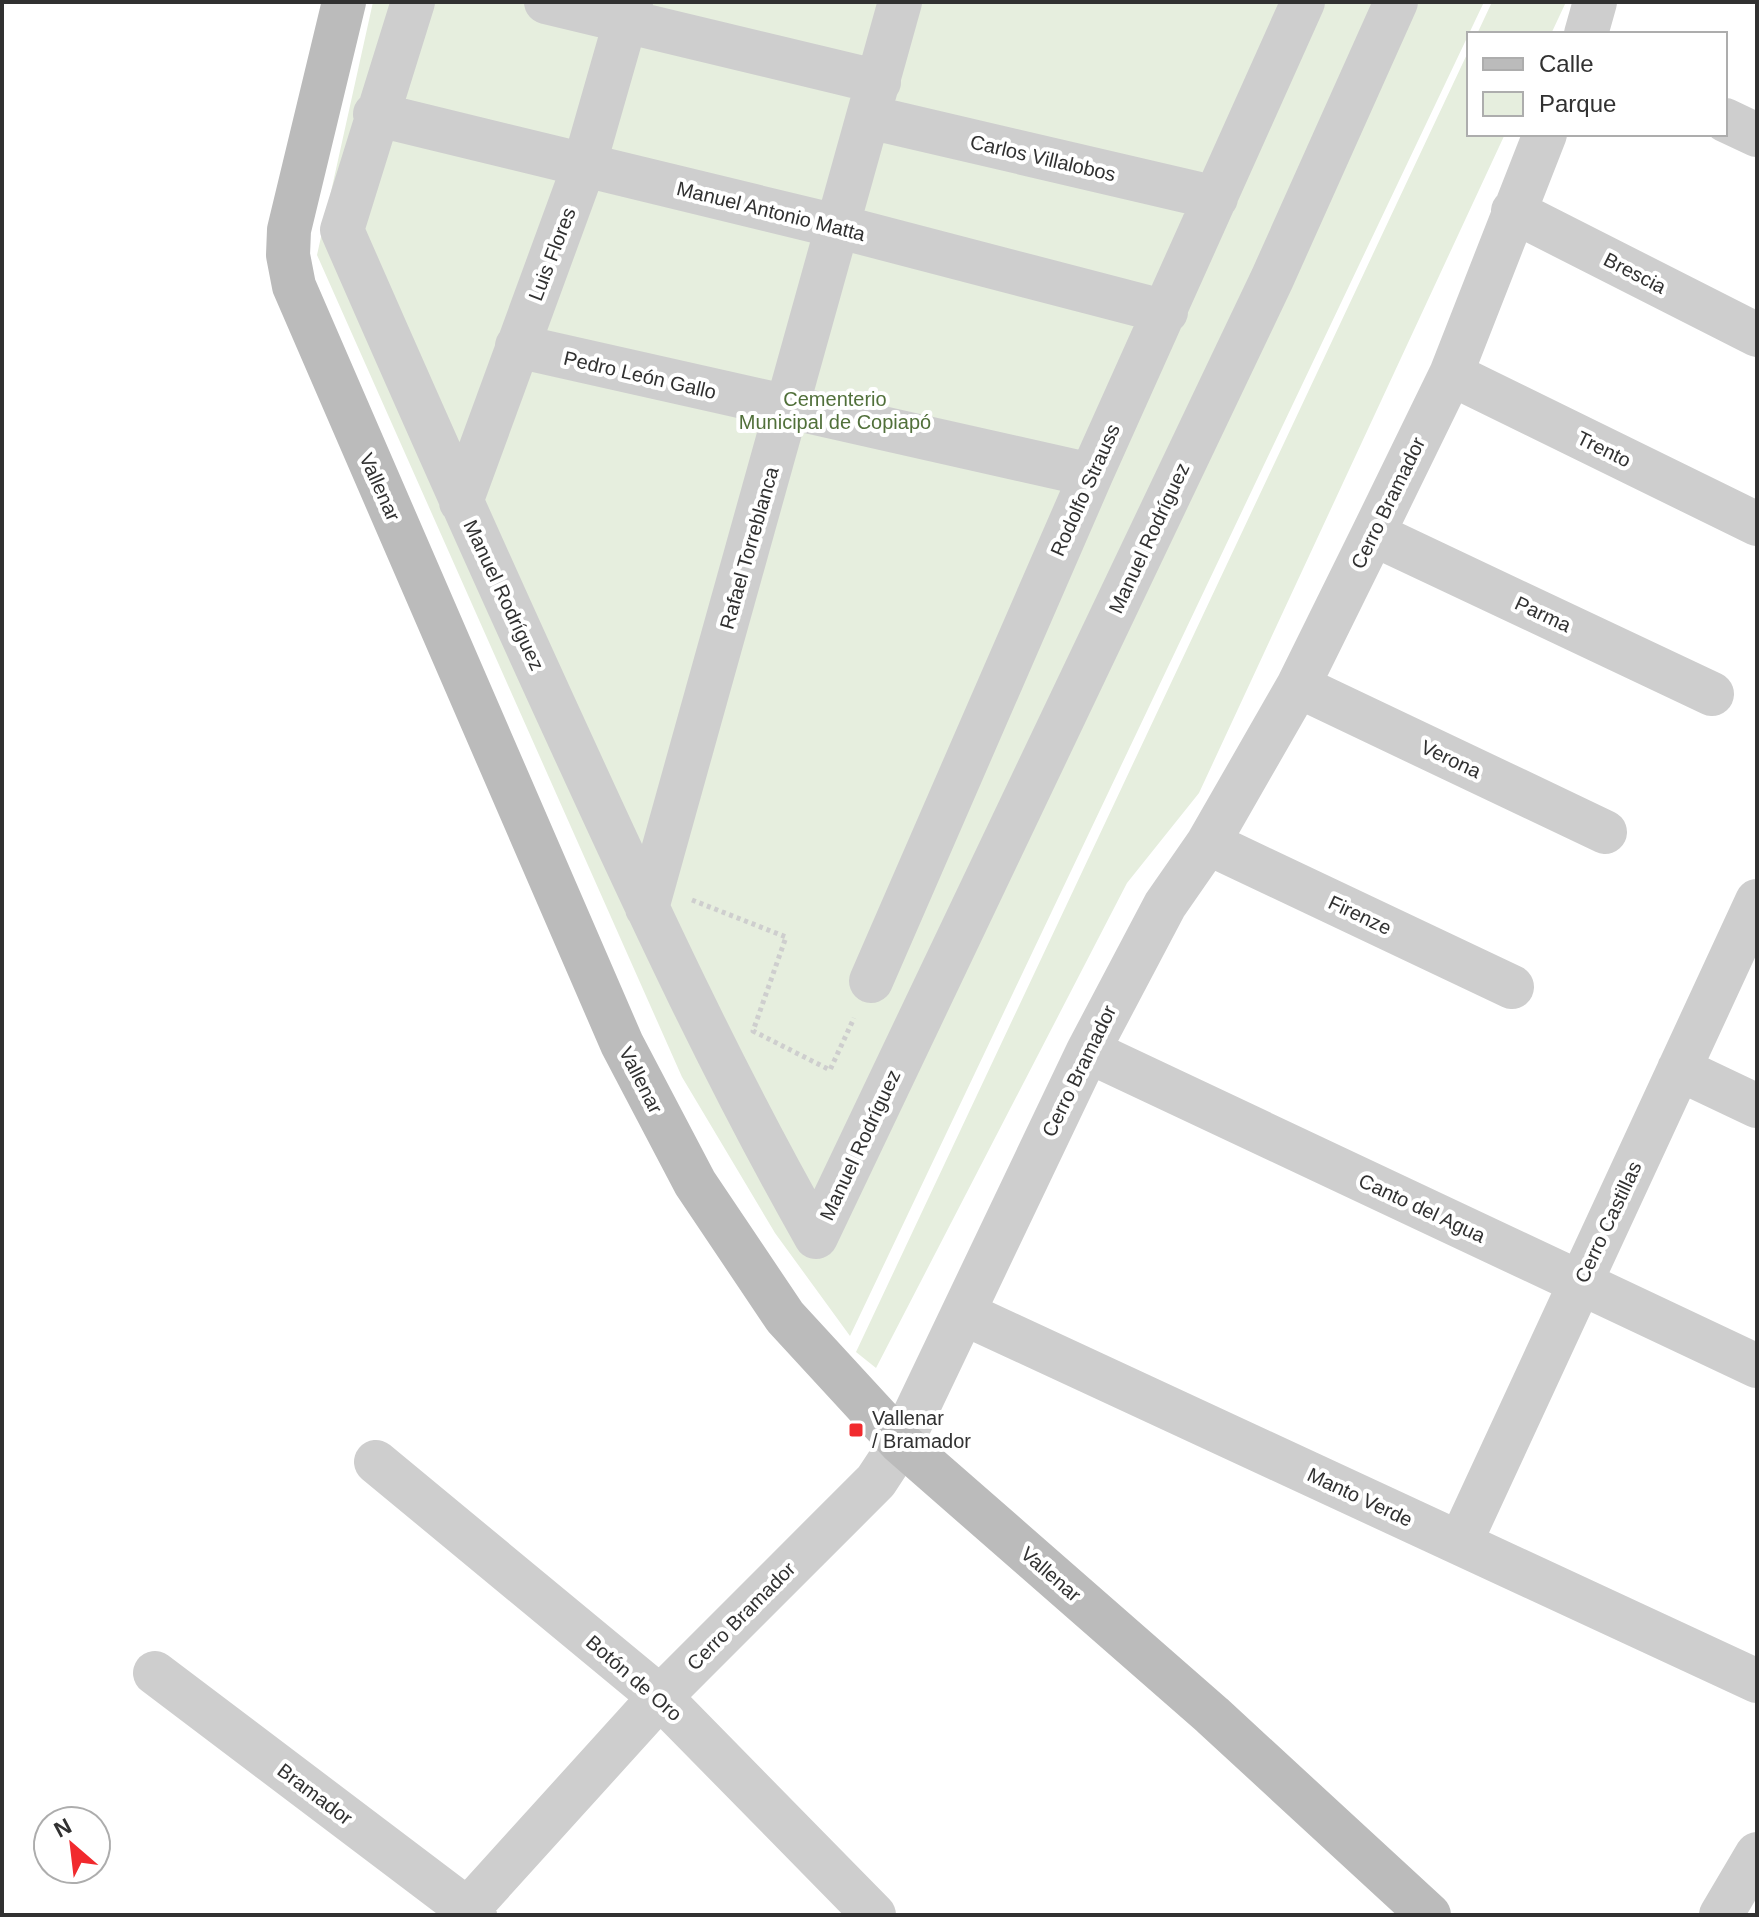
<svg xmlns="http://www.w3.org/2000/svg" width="1759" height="1917" font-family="Arial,sans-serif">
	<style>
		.green { fill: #e6eede }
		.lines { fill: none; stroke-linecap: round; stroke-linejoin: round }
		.path { stroke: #cecece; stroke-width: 5; stroke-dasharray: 4 4; stroke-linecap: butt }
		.street { stroke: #cecece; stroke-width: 44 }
		.secondary { stroke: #bbb; stroke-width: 44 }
		.poi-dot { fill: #f12a2e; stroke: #fff; stroke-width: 3 }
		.labels { text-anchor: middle; stroke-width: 8; stroke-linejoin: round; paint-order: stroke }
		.street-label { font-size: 20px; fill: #313131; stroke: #fff }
		.park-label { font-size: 20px; fill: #51703a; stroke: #fff }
		.poi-label { font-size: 20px; fill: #313131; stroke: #fff; text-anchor: start }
	</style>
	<rect width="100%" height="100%" fill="#fff"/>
	<path class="green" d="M373,2h1111l-634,1334 -75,-103 -93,-156 -365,-822z
		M1492,2h74l-15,32h-74z
		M1469,50v84h36l-306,659 -72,90 -251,485 -20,-16z"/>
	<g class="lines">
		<path class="path" d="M692,900l94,37 -33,94 77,39 24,-52"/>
		<path class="street" d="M413,2l-71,228c76,174 153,347 232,519 76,166 152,330 242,488
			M546,2l333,80
			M1586,34l9,-32
			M375,114l461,112 330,86
			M869,117l347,81
			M1725,120l32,15
			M1513,211l244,124
			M517,346l574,129
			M1451,374l306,150
			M461,502l123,-336 47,-164
			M1373,534l339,160
			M1298,686l307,146
			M1208,843l304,144
			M647,908l253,-906
			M871,981l220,-506 212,-473
			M1088,1051l669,315
			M1679,1069l78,37
			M816,1237l456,-958 124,-277
			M963,1313l794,368
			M376,1462l284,235 214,218
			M1460,1543l297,-642
			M155,1673l320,242
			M468,1909l192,-212 216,-216 25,-38 187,-392 77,-146 43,-62 90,-157 75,-152 78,-160 94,-240
			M1721,1915l36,-61"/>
		<path class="secondary" d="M344,2l-55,228 -1,25 6,31 328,758 73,139 90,134 116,126 311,272 217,200"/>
	</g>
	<rect class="poi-dot" x="848" y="1422" width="16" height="16" rx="4"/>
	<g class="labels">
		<g class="street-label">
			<text transform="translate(1043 158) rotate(13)" y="7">Carlos Villalobos</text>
			<text transform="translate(771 211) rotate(14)" y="7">Manuel Antonio Matta</text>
			<text transform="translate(552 254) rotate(-69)" y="7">Luis Flores</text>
			<text transform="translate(1635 273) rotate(27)" y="7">Brescia</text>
			<text transform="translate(640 375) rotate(13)" y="7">Pedro León Gallo</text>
			<text transform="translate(1604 449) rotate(26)" y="7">Trento</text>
			<text transform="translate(380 487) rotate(66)" y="7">Vallenar</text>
			<text transform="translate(1085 490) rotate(-66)" y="7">Rodolfo Strauss</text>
			<text transform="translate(1388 503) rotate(-64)" y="7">Cerro Bramador</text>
			<text transform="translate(1149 538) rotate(-65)" y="7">Manuel Rodríguez</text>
			<text transform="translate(749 548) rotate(-74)" y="7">Rafael Torreblanca</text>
			<text transform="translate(504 595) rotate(65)" y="7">Manuel Rodríguez</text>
			<text transform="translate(1543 614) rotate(25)" y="7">Parma</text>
			<text transform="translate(1451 759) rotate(25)" y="7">Verona</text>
			<text transform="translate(1360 915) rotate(25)" y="7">Firenze</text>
			<text transform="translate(1079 1071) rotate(-64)" y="7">Cerro Bramador</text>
			<text transform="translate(641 1080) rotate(63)" y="7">Vallenar</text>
			<text transform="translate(860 1145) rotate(-65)" y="7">Manuel Rodríguez</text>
			<text transform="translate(1422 1208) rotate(25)" y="7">Canto del Agua</text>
			<text transform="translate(1608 1222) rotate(-65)" y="7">Cerro Castillas</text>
			<text transform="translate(1360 1497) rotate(25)" y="7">Manto Verde</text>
			<text transform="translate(1051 1574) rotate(41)" y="7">Vallenar</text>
			<text transform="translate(741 1616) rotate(-45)" y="7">Cerro Bramador</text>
			<text transform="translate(634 1678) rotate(41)" y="7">Botón de Oro</text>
			<text transform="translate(315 1794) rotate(37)" y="7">Bramador</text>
		</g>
		<g class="park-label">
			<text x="835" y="406">Cementerio<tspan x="835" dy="23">Municipal de Copiapó</tspan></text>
		</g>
		<g class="poi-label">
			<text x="872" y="1425">Vallenar<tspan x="872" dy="23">/ Bramador</tspan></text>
		</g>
	</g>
	<rect width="1759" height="1917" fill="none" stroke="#313131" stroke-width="8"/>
	<rect x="1467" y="32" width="260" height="104" fill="#ffffff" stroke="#adadad" stroke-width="2"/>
	<rect x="1483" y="58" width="40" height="12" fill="#bbbbbb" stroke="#adadad" stroke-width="2"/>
	<text x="1539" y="72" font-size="24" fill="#313131">Calle</text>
	<rect x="1483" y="92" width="40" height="24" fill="#e6eede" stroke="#adadad" stroke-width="2"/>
	<text x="1539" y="112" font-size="24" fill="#313131">Parque</text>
	<g transform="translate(72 1845) rotate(332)"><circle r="38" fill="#ffffff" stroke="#adadad" stroke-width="2"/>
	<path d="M0-6L14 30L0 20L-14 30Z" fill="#f12a2e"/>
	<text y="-12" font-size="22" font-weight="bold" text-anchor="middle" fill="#313131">N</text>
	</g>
</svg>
